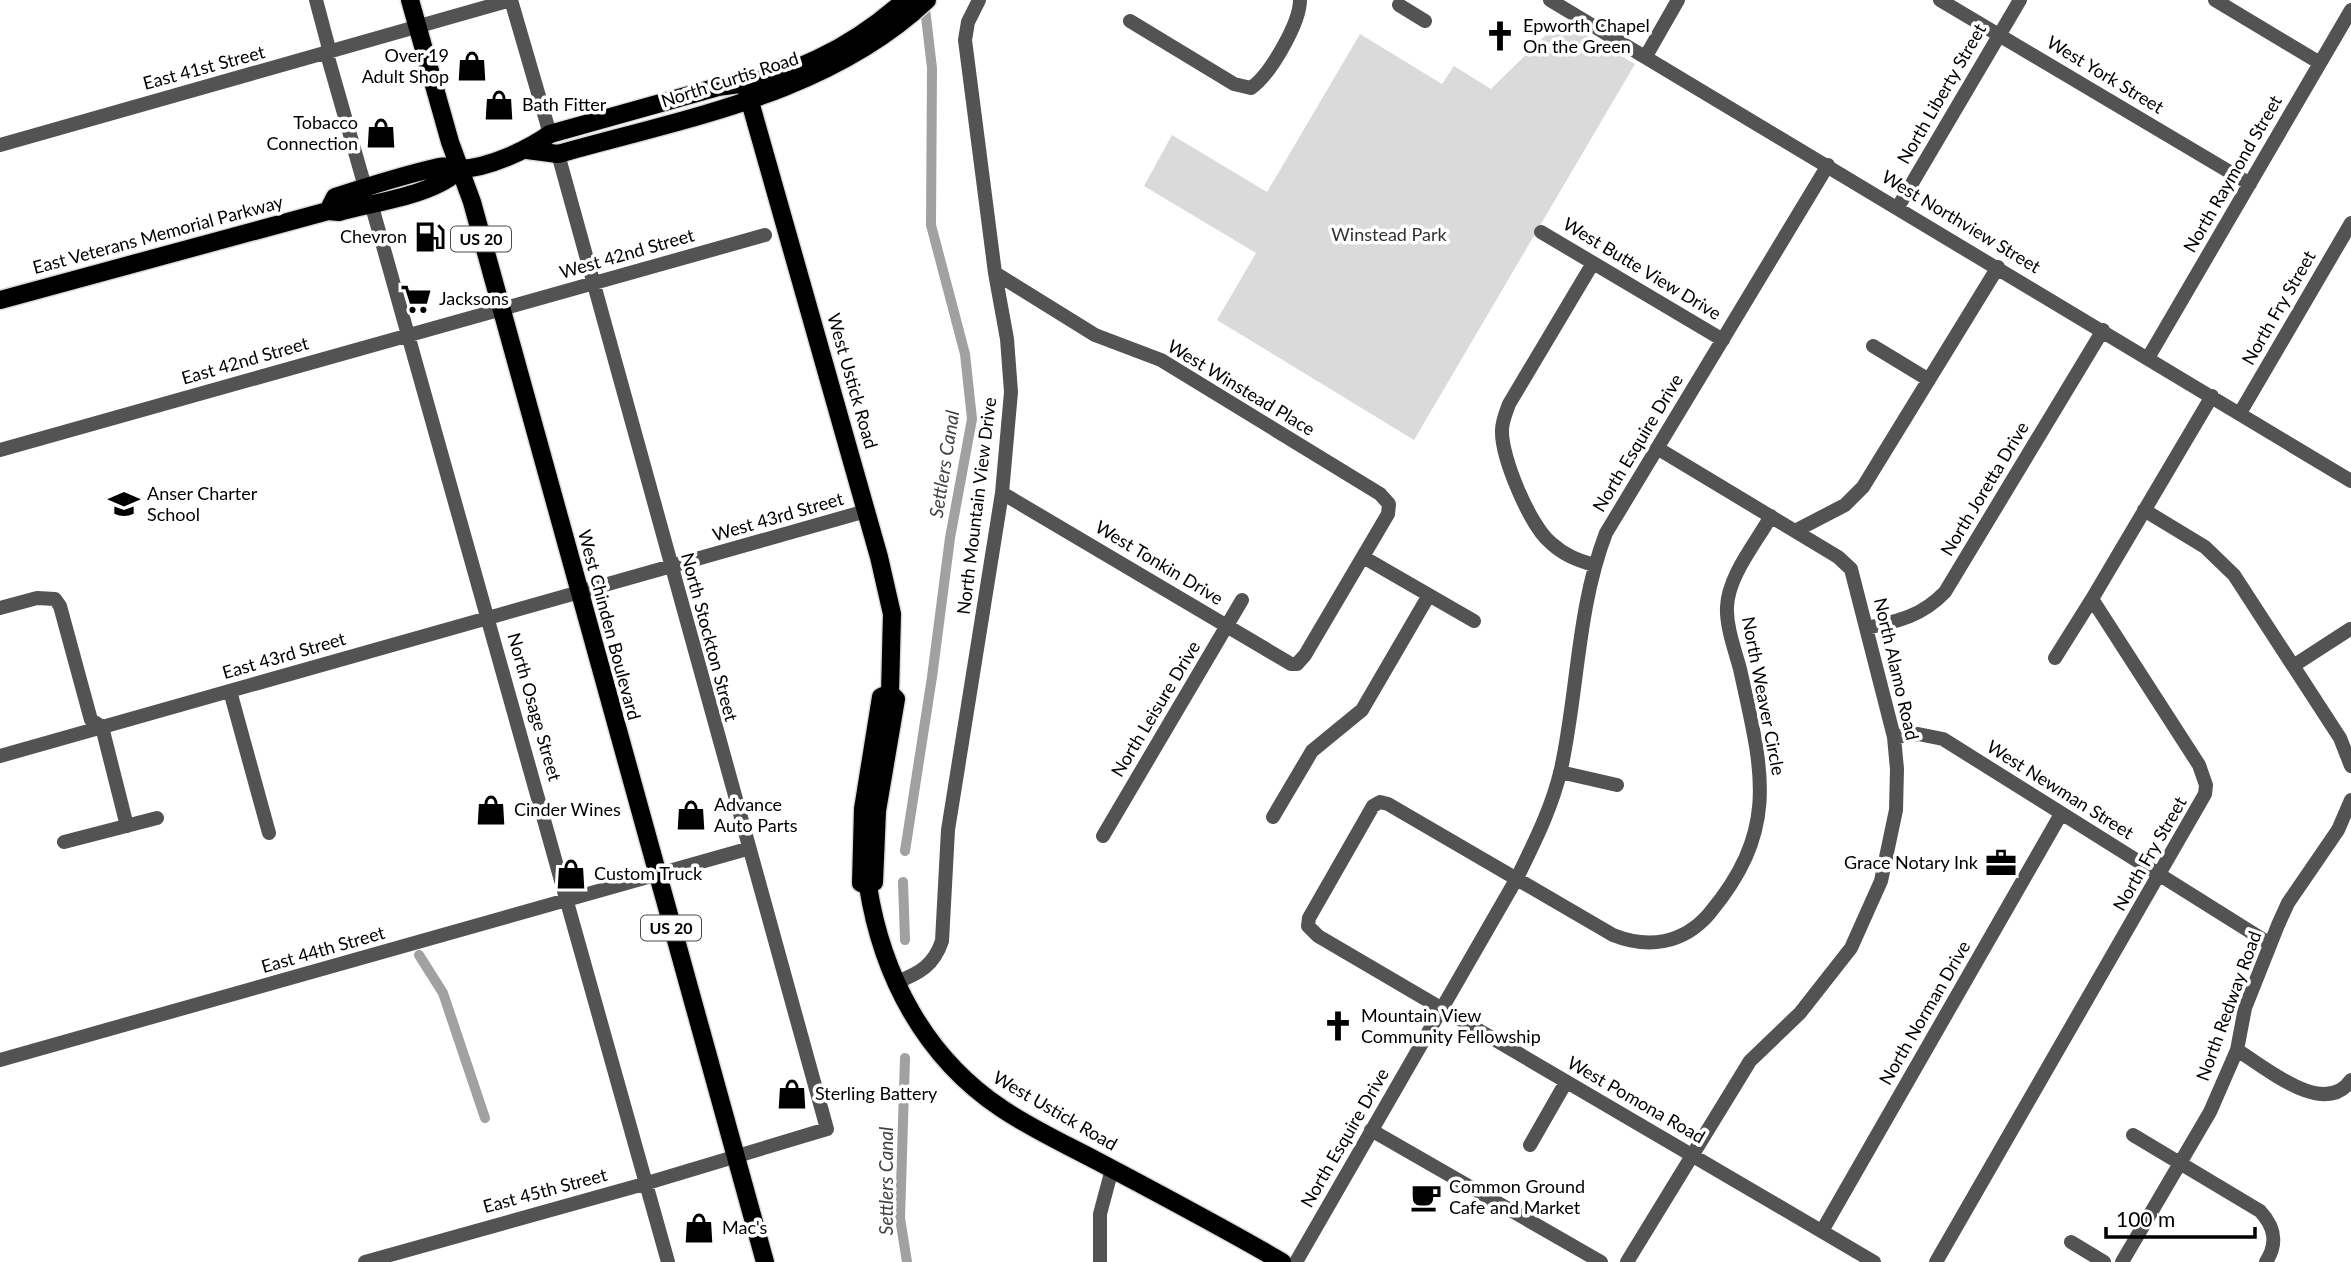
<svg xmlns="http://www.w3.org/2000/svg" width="2351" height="1262" font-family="Lato,sans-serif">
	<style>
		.green { fill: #dadada }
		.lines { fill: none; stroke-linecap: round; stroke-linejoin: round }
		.canal { stroke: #a1a1a1; stroke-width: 10 }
		.major-casing { stroke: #dbdbdb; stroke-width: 21 }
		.minor { stroke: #535353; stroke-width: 14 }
		.major { stroke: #000; stroke-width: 18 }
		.labels { text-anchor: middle; stroke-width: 7; stroke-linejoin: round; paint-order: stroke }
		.shield { fill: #fff; stroke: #4c4c4c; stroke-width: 2 }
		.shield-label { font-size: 16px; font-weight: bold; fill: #000 }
		.poi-label { font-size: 18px; fill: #000; stroke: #fff; text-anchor: start }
		.street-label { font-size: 18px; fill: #000; stroke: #fff }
		.park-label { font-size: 18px; fill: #313131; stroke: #fff }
		.water-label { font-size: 19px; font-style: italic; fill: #424242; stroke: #fff }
	</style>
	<rect width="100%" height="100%" fill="#fff"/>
	<path class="green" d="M1561,20l74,44 -221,376 -197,-120 39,-67 -112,-67 28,-51 95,57 93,-158 82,50 12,-18 37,23z"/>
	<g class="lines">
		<path class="canal" d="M905,851l27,-174 18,-139 22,-119 -7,-65 -34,-129 1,-157 -8,-68
			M903,882l2,58
			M419,955l24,38 42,125
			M905,1058l-5,160 7,44"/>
		<g class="major-casing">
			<path id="major" d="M410,0l40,142 22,60 293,1060
				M745,84l134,473 13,57 -2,79 6,6 -19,112 -3,71 -6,4
				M527,150l31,4c127,-36 270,-60 369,-154
				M328,211l7,-14c34,-11 69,-22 104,-30 8,-2 14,2 21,2 29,-1 67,-19 90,-35l168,-47c70,-7 135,-40 187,-87
				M0,300l328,-89 11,1c36,-10 96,-17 121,-43
				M890,693l-9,4 -18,112 -2,74 7,3c14,90 57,171 133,222 31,21 66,37 98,54 62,33 123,65 183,100"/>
		</g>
		<path class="minor" d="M316,0l12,45 -1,9 38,133
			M1550,0l801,481
			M1940,0l310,184
			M2215,0l105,63
			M1399,5l26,16
			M1130,21l104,63 17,4c19,-13 49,-65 49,-88
			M1646,56l32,-56
			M0,145l511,-145 39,134
			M371,203l297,1059
			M1898,207l122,-207
			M1541,232l182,108
			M1593,263l-84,141c-3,8 -7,18 -7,26 -1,27 28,96 49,113 13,12 26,17 43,22
			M995,273l100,62 66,25 219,134 9,10 -1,10 -83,141 -8,9h-6l-289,-171
			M1873,346l56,34
			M2148,358l203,-348
			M2240,413l111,-190
			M0,450l765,-215
			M2144,510l61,37 29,28 106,163 11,28
			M1771,516c-15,27 -43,60 -44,91 -1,20 8,43 13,62 22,101 41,159 -31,245 -26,30 -61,35 -96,21l-225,-131 -8,-2 -7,4 -64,112 -1,8 10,10 556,326
			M1795,531l50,-26 18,-18 135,-220
			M1363,557l111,64
			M0,608l37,-10 18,1 5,7 31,114 11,7 25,99
			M1867,628c32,-7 55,-12 78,-36l158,-262
			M2055,658l37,-59
			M2293,666l57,-37
			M230,691l39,142
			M1894,737l24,-3 25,5 327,205
			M0,756l866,-245
			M1560,772l57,13
			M1273,817l39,-66 50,-41 67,-115
			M1103,836l139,-236
			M64,842l93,-24
			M897,982c23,-9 37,-17 45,-41l6,-111 54,-337 9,-101 -4,-53 -12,-66 -30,-233 3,-18 11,-22
			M2237,1050c28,17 88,69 114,30
			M0,1060l747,-211
			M1371,1130l230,132
			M2133,1135l127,76c15,16 18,32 6,51
			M1530,1145l36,-63
			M1822,1231l239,-417
			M2071,1242l33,20
			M365,1262l279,-78 183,-55 -269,-975
			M1100,1262v-48l12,-45
			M1296,1262l221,-384c17,-35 35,-70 44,-109 17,-77 16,-161 45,-236l222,-368
			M1627,1262l123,-201 50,-48 51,-65 30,-67 15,-71 1,-41 -3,-32 -43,-168 -13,-12 -181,-109
			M1936,1262l269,-468 1,-9 -7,-20 -107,-166 120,-203
			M2122,1262l88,-150 27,-62 8,-42 33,-83 10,-22 50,-73 13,-30"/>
		<use href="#major" class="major"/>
	</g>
	<defs>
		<g id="church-bare" transform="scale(2.415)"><path d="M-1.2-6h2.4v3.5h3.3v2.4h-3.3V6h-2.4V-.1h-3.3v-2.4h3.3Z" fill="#000" stroke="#fff" stroke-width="2.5" paint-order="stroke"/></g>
		<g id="shop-bare" transform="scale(2.415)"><path d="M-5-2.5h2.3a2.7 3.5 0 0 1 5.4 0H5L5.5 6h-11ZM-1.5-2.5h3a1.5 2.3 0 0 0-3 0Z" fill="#000" stroke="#fff" stroke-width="2.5" paint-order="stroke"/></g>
		<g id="fuel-bare" transform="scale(2.415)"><path d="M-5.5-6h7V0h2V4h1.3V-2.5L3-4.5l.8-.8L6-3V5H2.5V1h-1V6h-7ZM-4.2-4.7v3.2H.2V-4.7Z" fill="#000" stroke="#fff" stroke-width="2.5" paint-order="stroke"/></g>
		<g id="supermarket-bare" transform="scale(2.415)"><path d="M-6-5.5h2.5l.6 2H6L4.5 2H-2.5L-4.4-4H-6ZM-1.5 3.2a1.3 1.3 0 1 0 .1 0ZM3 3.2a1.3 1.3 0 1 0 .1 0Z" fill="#000" stroke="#fff" stroke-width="2.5" paint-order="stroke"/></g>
		<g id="school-bare" transform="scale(2.415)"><path d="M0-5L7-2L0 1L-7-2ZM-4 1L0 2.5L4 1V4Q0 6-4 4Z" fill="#000" stroke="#fff" stroke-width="2.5" paint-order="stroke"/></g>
		<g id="office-bare" transform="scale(2.415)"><path d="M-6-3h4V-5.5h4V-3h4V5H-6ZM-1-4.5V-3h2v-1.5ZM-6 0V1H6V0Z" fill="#000" stroke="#fff" stroke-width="2.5" paint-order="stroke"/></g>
		<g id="cafe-bare" transform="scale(2.415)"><path d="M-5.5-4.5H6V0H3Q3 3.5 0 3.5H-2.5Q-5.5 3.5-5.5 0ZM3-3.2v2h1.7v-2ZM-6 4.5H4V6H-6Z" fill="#000" stroke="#fff" stroke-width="2.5" paint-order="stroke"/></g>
	</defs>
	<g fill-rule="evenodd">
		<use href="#church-bare" x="1500" y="36"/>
		<use href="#shop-bare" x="472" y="66"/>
		<use href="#shop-bare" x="499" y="105"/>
		<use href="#shop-bare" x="381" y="133"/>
		<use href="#fuel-bare" x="430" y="237"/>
		<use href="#supermarket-bare" x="416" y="299"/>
		<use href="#school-bare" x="124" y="504"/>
		<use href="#shop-bare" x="491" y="810"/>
		<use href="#shop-bare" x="691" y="815"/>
		<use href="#office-bare" x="2001" y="863"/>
		<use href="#shop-bare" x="571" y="874"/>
		<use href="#church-bare" x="1338" y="1026"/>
		<use href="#shop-bare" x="792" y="1094"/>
		<use href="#cafe-bare" x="1426" y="1197"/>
		<use href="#shop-bare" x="699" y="1228"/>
	</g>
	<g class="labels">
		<g class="shield">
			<rect x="451" y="226.5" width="60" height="25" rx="5"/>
			<rect x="641" y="915.5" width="60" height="25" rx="5"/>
		</g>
		<g class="shield-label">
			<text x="481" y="245">US 20</text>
			<text x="671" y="934">US 20</text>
		</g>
		<g class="poi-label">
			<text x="1523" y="32">Epworth Chapel<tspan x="1523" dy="21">On the Green</tspan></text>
			<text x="449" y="62" text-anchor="end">Over 19<tspan x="449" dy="21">Adult Shop</tspan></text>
			<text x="522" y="111">Bath Fitter</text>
			<text x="358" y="129" text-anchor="end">Tobacco<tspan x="358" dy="21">Connection</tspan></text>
			<text x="407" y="243" text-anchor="end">Chevron</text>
			<text x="439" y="305">Jacksons</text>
			<text x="147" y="500">Anser Charter<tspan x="147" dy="21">School</tspan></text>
			<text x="714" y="811">Advance<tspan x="714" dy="21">Auto Parts</tspan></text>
			<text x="514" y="816">Cinder Wines</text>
			<text x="1978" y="869" text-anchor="end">Grace Notary Ink</text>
			<text x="594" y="880">Custom Truck</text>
			<text x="1361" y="1022">Mountain View<tspan x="1361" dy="21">Community Fellowship</tspan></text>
			<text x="815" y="1100">Sterling Battery</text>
			<text x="1449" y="1193">Common Ground<tspan x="1449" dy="21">Cafe and Market</tspan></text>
			<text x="722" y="1234">Mac's</text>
		</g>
		<g class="street-label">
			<text transform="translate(204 68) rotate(-15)" y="6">East 41st Street</text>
			<text transform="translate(2105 75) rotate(31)" y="6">West York Street</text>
			<text transform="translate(730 80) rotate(-18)" y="6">North Curtis Road</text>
			<text transform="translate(1942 94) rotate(-60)" y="6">North Liberty Street</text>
			<text transform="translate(2233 174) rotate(-60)" y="6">North Raymond Street</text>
			<text transform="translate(1961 222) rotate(31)" y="6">West Northview Street</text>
			<text transform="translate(158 235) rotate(-15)" y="6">East Veterans Memorial Parkway</text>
			<text transform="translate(627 254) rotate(-16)" y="6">West 42nd Street</text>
			<text transform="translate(1642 269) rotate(31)" y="6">West Butte View Drive</text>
			<text transform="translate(2279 308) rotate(-60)" y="6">North Fry Street</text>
			<text transform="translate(245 361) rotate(-16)" y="6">East 42nd Street</text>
			<text transform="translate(852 381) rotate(74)" y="6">West Ustick Road</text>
			<text transform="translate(1241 388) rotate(31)" y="6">West Winstead Place</text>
			<text transform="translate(1638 443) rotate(-59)" y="6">North Esquire Drive</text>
			<text transform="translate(1985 489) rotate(-59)" y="6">North Joretta Drive</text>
			<text transform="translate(977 506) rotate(-83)" y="6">North Mountain View Drive</text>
			<text transform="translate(778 517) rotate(-16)" y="6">West 43rd Street</text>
			<text transform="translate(1159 563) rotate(31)" y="6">West Tonkin Drive</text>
			<text transform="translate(609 625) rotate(75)" y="6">West Chinden Boulevard</text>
			<text transform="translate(709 637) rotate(75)" y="6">North Stockton Street</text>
			<text transform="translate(284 656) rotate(-16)" y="6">East 43rd Street</text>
			<text transform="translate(1896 669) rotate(77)" y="6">North Alamo Road</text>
			<text transform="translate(1763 696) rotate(79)" y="6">North Weaver Circle</text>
			<text transform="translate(534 707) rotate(74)" y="6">North Osage Street</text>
			<text transform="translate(1156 709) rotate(-59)" y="6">North Leisure Drive</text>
			<text transform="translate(2060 790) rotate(32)" y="6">West Newman Street</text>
			<text transform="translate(2150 854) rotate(-60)" y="6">North Fry Street</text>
			<text transform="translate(323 950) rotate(-16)" y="6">East 44th Street</text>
			<text transform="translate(2229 1006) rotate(-70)" y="6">North Redway Road</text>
			<text transform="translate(1925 1013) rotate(-60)" y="6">North Norman Drive</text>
			<text transform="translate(1636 1100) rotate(30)" y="6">West Pomona Road</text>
			<text transform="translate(1055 1111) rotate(30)" y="6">West Ustick Road</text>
			<text transform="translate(1345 1138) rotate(-60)" y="6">North Esquire Drive</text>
			<text transform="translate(545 1191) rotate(-15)" y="6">East 45th Street</text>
		</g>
		<g class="park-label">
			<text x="1389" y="241">Winstead Park</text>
		</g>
		<g class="water-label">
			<text transform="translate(944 464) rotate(-81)" y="7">Settlers Canal</text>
			<text transform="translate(886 1181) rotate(-90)" y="7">Settlers Canal</text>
		</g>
	</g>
	<path d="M2106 1227v10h149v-10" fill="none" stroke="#000000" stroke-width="3.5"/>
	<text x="2116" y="1227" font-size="21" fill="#000000" stroke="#ffffff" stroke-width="5" paint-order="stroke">100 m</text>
</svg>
